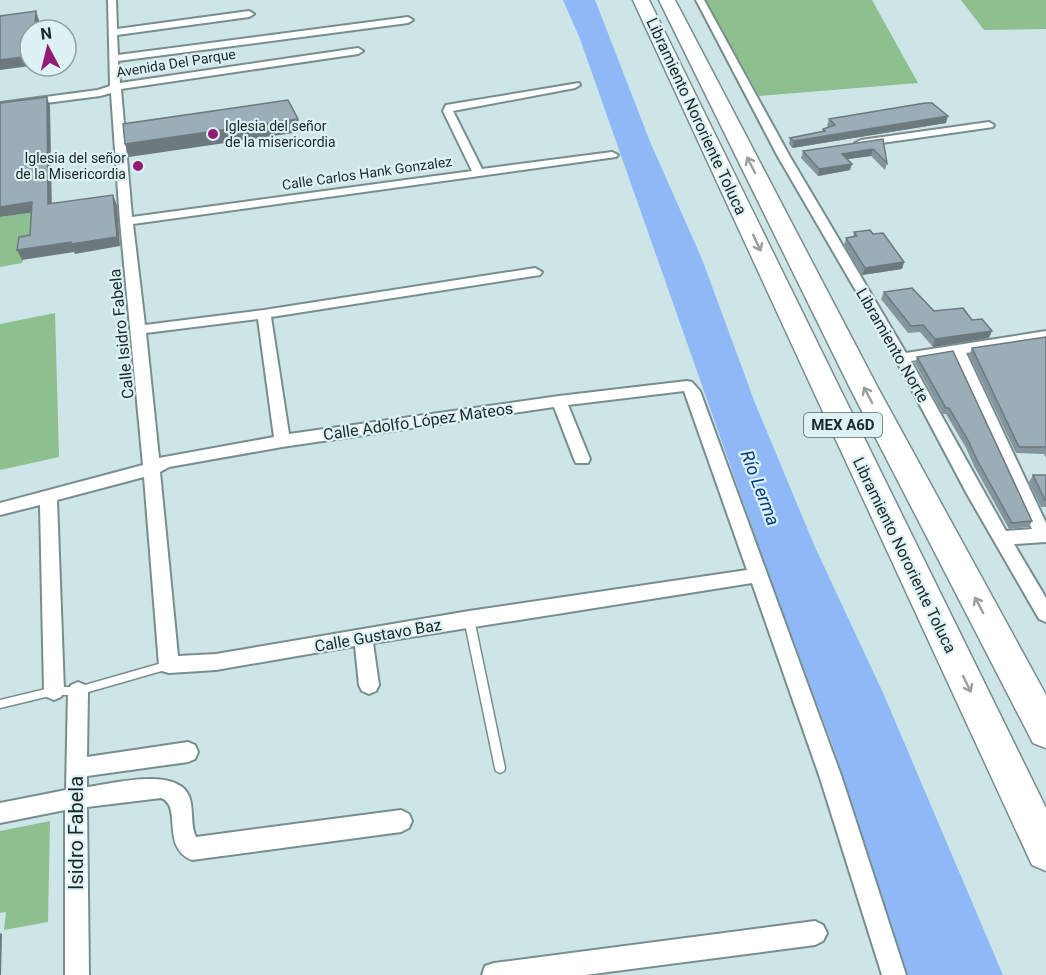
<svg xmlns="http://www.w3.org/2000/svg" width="1046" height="975" font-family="Roboto,sans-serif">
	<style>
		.green { fill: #8dbf8f }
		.water { fill: #8eb9f6 }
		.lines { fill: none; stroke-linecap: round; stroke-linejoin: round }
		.lane-casing { stroke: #788d8e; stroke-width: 3 }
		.street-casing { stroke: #788d8e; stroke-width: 4 }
		.highway-casing { stroke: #788d8e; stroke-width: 3 }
		.lane { fill: #fff; fill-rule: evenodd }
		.street { fill: #fff; fill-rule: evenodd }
		.highway { fill: #fff; fill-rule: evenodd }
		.wall { fill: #85959d }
		.shaded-wall { fill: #6c797f }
		.building { fill: #9badb6; stroke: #6c797f; stroke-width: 1.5 }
		.oneway { stroke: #9a9e9e }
		.poi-dot { fill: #931a77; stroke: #dcf2f4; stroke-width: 2 }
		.labels { text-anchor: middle; stroke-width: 4.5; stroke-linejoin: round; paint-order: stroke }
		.far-street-label { font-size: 14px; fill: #1e2727; stroke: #dcf2f4 }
		.far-poi-label { font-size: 14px; fill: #1e2727; stroke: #dcf2f4; text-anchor: start }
		.shield { fill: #dcf2f4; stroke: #576464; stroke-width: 1.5 }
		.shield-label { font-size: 15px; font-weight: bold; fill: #1e2727 }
		.street-label { font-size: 16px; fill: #1e2727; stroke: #dcf2f4 }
		.water-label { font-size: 18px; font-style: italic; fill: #003b80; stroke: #dcf2f4 }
		.near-street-label { font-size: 20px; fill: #1e2727; stroke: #dcf2f4 }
	</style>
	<rect width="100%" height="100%" fill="#cee5e7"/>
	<path class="green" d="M705,0h167l46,83 -159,13z
		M961,0h85v29l-62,1z
		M36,212l-1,17 -13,34 -22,4v-50z
		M55,313l4,144 -59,13v-146z
		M50,821l-2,101 -44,8 2,-18 -6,1v-82z"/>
	<path class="water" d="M563,0h32l56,144 51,115 53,144 60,144 69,148 119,280h-97l-71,-223 -68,-182 -187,-531z"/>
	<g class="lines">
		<g class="lane-casing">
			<path id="lane" d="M469,615l3,1 2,3 31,149 -1,3 -4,2 -4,-2 -1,-3 -31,-149 2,-3z
				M169,661l3,1 2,3 -2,3 -94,27h-24l-54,13v-8l54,-13h24z"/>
		</g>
		<g class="street-casing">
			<path id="street" d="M108,0h8l1,29 132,-18 5,3 -5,3 -132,18 1,20 290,-38 5,3 -5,3 -290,38 2,22 238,-35 5,3 -5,3 -237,35 11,128 340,-46 -29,-60 3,-6 133,-22 1,2 -5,3 -122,23 29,58 130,-17 6,3 -2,2 -483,67 12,101 119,-15 271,-42 7,4 -2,3 -269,42 18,117 270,-38 128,-15 5,1 8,9 142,387 64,197h-24l-62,-197 -68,-195 -379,60 6,42 -3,6 -7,3 -7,-3 -3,-6 -4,-39 -139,24 -47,3 -7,-2 -3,-6 -15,-188 -87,23 7,191 -3,6 -7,3 -7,-3 -3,-6 -4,-186 -40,10v-12l143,-38 -23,-244 -9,-128 -11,3 -100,13v-6l98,-13 12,-4zM258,319l16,118 -115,21 -13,-125zM684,391l63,179 -278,41 -253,43 -38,2 -18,-184 9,-5 113,-20 272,-40 20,52 2,4h12l2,-4 -22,-54z
				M696,0h8l85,155 117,198 140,-22v10l-80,12 80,170v19l-32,2 32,54v24l-7,-3 -72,-125 -72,-136 -118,-203zM952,355l80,174 -26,2 -95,-170z
				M989,122l5,3 -1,2 -132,19 -6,-3 6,-3z
				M78,682l7,3 3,6 -1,66 101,-15 7,3 3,7 -3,7 -7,3 -101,14v11c25,-3 89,-21 102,9 5,13 1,30 7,41l205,-27 8,4 3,7 -3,7 -8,4 -209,28c-32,-13 -9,-54 -31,-62l-74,9 2,168h-24v-165l-65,13v-20l66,-13 2,-99 3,-6z
				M815,921l8,4 4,8 -4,8 -8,4 -230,30h-103l3,-9 9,-3z"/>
		</g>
		<g class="highway-casing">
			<path id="highway" d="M633,0h16l397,808v63l-14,-6z
				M659,0h16l203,388 168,307v53l-13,-5 -183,-355z"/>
		</g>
		<use href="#lane" class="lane"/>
		<use href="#street" class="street"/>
		<use href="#highway" class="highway"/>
	</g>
	<path class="wall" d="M829,119l117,4 -154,25 -3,-4 1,-6 32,-7 1,-2 5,-2 -1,-1z
		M883,139l4,24 -2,7 -14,-14 -23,3 2,11 -32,6 -17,-18 2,-7z
		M854,232l50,30 -2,7 -40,6 -18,-30 2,-7 7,-1z
		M884,292l50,19 38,9 17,18 -56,9 -13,-15 -12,1 -27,-34z
		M1046,337v121l-2,-4 -28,-1 -47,-98 3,-7z
		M917,357l115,164 -3,6 -20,2 -35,-63 -8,-18 -20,-34h-3l-28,-51z
		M1033,475h13v32h-5l-12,-25z"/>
	<path class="shaded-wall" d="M36,11l3,9v10l-4,-4z
		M30,56v10l-30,4v-10z
		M47,97l3,9 2,108 -4,-10z
		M948,116l-2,7 -154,25 2,-7z
		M298,119l2,13 -171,25 -4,-13z
		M873,149l-2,7 -30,4 1,-6z
		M852,164l-2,6 -32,6 1,-7z
		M113,195l4,10 3,41 -45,8 -1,-2 -52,8 -5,-10 54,-8z
		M32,202l4,10 -36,5v-10z
		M904,262l-2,7 -40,6 3,-7z
		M992,331l-3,7 -56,9 2,-8z
		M0,933l2,1 -1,41h-1z"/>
	<path class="building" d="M36,11l-1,15 8,-1v5h-13v26l-30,4v-44z
		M47,97l1,107 65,-9 4,42 -46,7v-2l-54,8 2,-13 11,-2 2,-33 -32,5v-104z
		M288,100l10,19 -173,25 -2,-20z
		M925,103h7l16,13 -154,25 -4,-3 35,-7 -2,-2 12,-4 -6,-6z
		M883,139l4,24 -14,-14 -31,5 10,10 -33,5 -16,-18z
		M870,230l3,4 10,-1 21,29 -39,6 -19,-30 11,-2 -3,-4z
		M912,288l22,23 29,-3 9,12 10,-1 10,12 -57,8 -12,-14 -12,1 -27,-34z
		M1046,337v110h-27l-47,-99z
		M953,351l79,170 -20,2 -35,-63 -8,-18 -20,-34h-3l-29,-51z
		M1033,475h13v25h-1z"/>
	<defs><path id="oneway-shaft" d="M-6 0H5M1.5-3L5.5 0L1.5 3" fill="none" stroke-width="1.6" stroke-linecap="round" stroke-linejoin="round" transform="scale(1.5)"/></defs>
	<g class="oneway">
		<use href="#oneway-shaft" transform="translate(751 165) rotate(-117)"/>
		<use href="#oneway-shaft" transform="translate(757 243) rotate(65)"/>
		<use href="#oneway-shaft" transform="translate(868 395) rotate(-118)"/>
		<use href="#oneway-shaft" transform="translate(979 605) rotate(-118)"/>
		<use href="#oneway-shaft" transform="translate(967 684) rotate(64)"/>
	</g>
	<g class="poi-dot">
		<circle cx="213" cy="134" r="6"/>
		<circle cx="138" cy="166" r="6"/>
	</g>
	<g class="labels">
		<g class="far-street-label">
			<text transform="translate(176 63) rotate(-9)" y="5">Avenida Del Parque</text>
			<text transform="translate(367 173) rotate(-8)" y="5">Calle Carlos Hank Gonzalez</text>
		</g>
		<g class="far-poi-label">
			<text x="225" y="131">Iglesia del señor<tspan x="225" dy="16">de la misericordia</tspan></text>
			<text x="126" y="163" text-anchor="end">Iglesia del señor<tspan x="126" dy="16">de la Misericordia</tspan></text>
		</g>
		<rect class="shield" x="804" y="413" width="78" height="24" rx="4.5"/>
		<g class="shield-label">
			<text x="843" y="430">MEX A6D</text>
		</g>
		<g class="street-label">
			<text transform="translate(697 116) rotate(65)" y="6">Libramiento Nororiente Toluca</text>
			<text transform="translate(121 334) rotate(-96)" y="6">Calle Isidro Fabela</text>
			<text transform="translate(893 345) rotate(60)" y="6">Libramiento Norte</text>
			<text transform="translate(418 421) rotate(-8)" y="6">Calle Adolfo López Mateos</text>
			<text transform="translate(905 555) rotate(64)" y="6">Libramiento Nororiente Toluca</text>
			<text transform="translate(378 635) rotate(-10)" y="6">Calle Gustavo Baz</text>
		</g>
		<g class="water-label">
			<text transform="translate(760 488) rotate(69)" y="6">Río Lerma</text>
		</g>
		<g class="near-street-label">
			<text transform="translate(76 833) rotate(-90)" y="7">Isidro Fabela</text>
		</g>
	</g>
	<g transform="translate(48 48) rotate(353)"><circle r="28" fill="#dcf2f4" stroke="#90a1a2" stroke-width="1.5"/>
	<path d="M0-4.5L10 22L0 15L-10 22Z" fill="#931a77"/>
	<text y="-9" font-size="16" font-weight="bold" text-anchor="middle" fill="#1e2727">N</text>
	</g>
</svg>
